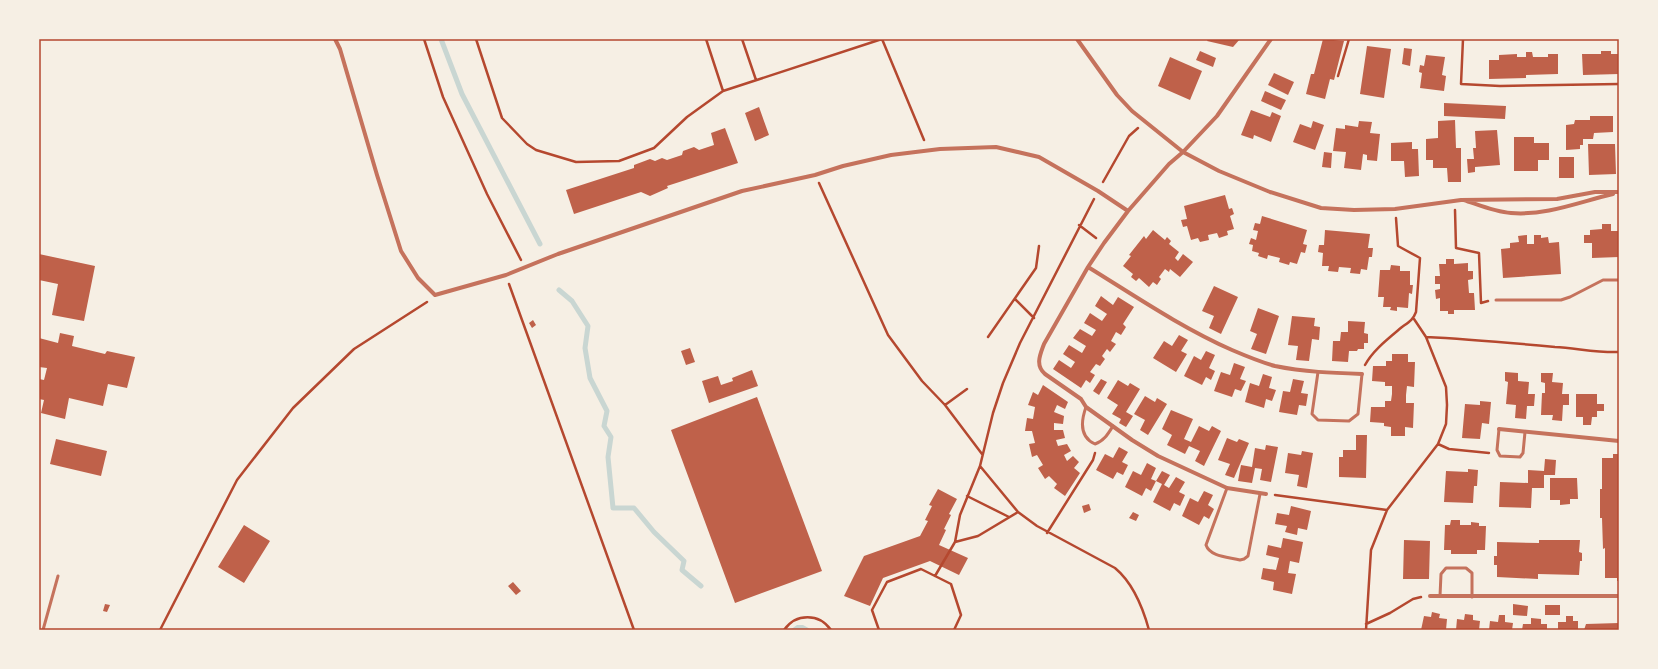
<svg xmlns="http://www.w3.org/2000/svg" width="1658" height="669" font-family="Inter,sans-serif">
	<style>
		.water { fill: #c9d6d2 }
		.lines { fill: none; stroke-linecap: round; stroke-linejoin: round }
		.stream { stroke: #c9d6d2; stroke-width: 5 }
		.building { fill: #bf614a }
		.path { stroke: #b5482f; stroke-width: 2.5 }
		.service { stroke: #c5725c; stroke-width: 3 }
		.minor { stroke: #c5725c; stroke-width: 4 }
		.neatline { fill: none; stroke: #b5482f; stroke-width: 1.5 }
	</style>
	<rect width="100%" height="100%" fill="#f6efe4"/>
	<path class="water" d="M797,625h6l9,5h-22z"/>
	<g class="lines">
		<path class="stream" d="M441,39l21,55 78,150
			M559,290l13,11 16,25 -3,22 5,30 17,33 -3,15 7,11 -3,20 5,51h21l20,24 30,29 -2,9 19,16"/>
	</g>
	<path class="building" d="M1208,39h32l-7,8 -26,-6z
		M1323,39l21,2 -10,39 -4,-1 -5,20 -19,-5 5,-20h3z
		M1367,46l24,3 -7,49 -24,-4z
		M1404,48l8,1 -2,17 -8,-2z
		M1200,51l16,7 -3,9 -17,-7z
		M1601,51h10v3h8v20l-36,1 -1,-21h19z
		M1526,52h6l1,5h15v-3h10v20l-32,1v3l-37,1v-19h10v-5l18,-1v3h9z
		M1426,55l19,2 -3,18 4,1 -2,15 -24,-3 2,-15 -3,-1 1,-7 4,1z
		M1170,57l32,14 -12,29 -32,-14z
		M1274,73l20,9 -6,13 -20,-10z
		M1265,91l21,9 -5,10 -20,-9z
		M1444,103l62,3 -1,13 -61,-3z
		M759,107l10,28 -14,6 -10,-28z
		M1251,110l19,7 2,-5 9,4 -10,26 -17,-7 -1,4 -12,-4z
		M1590,116h23v16l-19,1 -1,6h-10v6h-3v4l-14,1v-25l8,-1 1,-4h15z
		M1455,120l1,28h5v34h-13l-1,-14h-14v-8h-7v-21l12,-1v-17z
		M1313,121l11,4 -9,25 -22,-8 7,-18 11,4z
		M1359,121l13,1 -2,11 10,1 -3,27 -10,-1v-5l-4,-1 -2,16 -17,-2 2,-16 -13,-1 3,-23 9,1v-4l13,2z
		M725,128l13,35 -71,23 1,2 -18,8 -9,-4 -67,22 -8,-24 68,-22v-3l16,-6 5,2 7,-3 5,2 15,-5 1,-4 11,-4 5,3 15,-5 -3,-12z
		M1497,130l3,35 -25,2v5l-7,1 -1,-14h7l-1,-11h3l-1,-17z
		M1514,137h20v6h15v17h-11v11h-24z
		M1412,142v7h6l1,27 -14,1 -1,-16h-13v-18z
		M1588,144h27l1,30 -27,1z
		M1324,152l8,1 -1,15 -9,-1z
		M1559,157h15v21h-15z
		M1225,195l4,14 3,-1 2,6 -4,2 4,13 -7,2 1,4 -9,3 -2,-5 -9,2 1,5 -9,2 -2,-4 -7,2 -4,-14 -4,1 -2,-7 6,-1 -3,-13z
		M1262,216l45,14 -4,14 4,1 -2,8 -4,-1 -4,12 -7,-2 -1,3 -10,-3 1,-4 -12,-3 -1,4 -9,-3 1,-3 -7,-2 1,-6 -4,-1 2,-6 5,2 2,-9 -5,-1 2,-7 5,1z
		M1602,224h9v7h8v26l-27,1v-15h-8v-8h6v-5l12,-1z
		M1153,230l12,10 2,-3 4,4 -2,3 10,8 -4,6 3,3 5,-7 10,8 -13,15 -10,-8 -1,3 -4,-3 -6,8 2,2 -4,6 -4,-3 -4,5 -10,-9 -3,3 -5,-4 2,-3 -10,-8 8,-10 -2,-1 15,-19 2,3z
		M1325,230l45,4 -2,14h5l-1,9h-3l-2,13 -6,-1 -1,5 -10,-1 1,-5 -12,-1 -1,5 -10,-1 1,-5h-7l1,-13 -5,-1 1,-7h5z
		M1527,235v9h7v-9h7v3l7,-1 1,6 10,-1 2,32 -58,4 -2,-29 9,-1v-5l9,-1 -1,-6z
		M39,254l56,12 -11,55 -32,-6 6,-31 -19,-4z
		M1446,259h8v5l14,-1v8h5v8l-5,1 1,13h5l1,17h-21v4h-6v-3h-8v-13l-4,1 -1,-9 5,-1v-5h-5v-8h5l-1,-12h7z
		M1391,265l9,1v5h10v14h3l-1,9 -3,-1 -1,15 -11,-1v4l-7,-1 1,-3h-8l1,-10h-6l2,-27h10z
		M1214,286l24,11 -17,37 -12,-6 5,-12 -12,-5z
		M1101,296l12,9 5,-8 16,10 -11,17 3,3 -5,8 -5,-3 -5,9 5,3 -6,8 -3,-3 -5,7 3,3 -5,7 -4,-2 -6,8 5,3 -5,8 -4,-3 -5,8 -28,-19 6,-9 12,8 4,-6 -12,-8 6,-9 13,8 4,-7 -13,-8 7,-9 12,7 4,-6 -12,-7 6,-10 12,8 5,-7 -12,-8z
		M1258,308l21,8 -13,38 -15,-5 6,-15 -7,-3z
		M1292,316l23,2 -1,8 6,1 -1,13 -7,-1 -3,22 -13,-1 2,-14 -10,-1z
		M533,320l3,5 -4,3 -3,-5z
		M1348,321l17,1 -1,11 4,1v9h-4v6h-6l-1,2h-8l-1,11 -16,-1 1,-20h7l1,-9h7z
		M60,333l14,3 -2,10 33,8 2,-3 28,6 -8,31 -19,-4 -5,22 -34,-8 -4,21 -24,-6 3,-13 -5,-1v-20l5,1 3,-12 -8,-1v-29l19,5z
		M1179,335l9,5 -7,11 6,3 -11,18 -23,-14 11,-17 8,5z
		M690,348l5,14 -9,3 -5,-14z
		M1206,351l9,4 -6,13 6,3 -4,9 -5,-3 -4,8 -18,-9 10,-20 7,4z
		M1392,354h16v8h7l-1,25 -7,-1 -1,9v8h8l-1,25 -8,-1v9h-14v-9l-7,-1v-3l-14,-1 1,-15h14v-6h6l1,-7v-8h-7v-4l-13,-1 1,-15h13v-5h6z
		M1234,363l11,4 -5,12 6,2 -5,10 -6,-2 -3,8 -18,-6 7,-19 9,3z
		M752,370l6,16 -49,17 -7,-22 16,-5 3,9 12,-4 -1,-3z
		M1505,372l13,1v8l11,1 -1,12h7l-1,12h-7l-1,13 -11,-1 1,-13 -10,-1 2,-22 -3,-1z
		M1541,373h12l-1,9 11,1 -1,11h7v11h-6l-1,16 -10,-1 1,-5h-12l1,-22h3v-10l-4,-1z
		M1263,374l9,3 -3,11 7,2 -4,11 -6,-2 -2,9 -19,-6 5,-19 9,3z
		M1101,379l6,3 -8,13 -6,-4z
		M1293,379l11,2 -3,12 7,1 -2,12 -7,-1 -2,10 -18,-3 4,-21 7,1z
		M1118,380l10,6 2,-3 10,6 -14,23 7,4 -7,11 -7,-4 2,-4 -9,-5 6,-9 -11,-7z
		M1043,385l25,17 -3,7 -8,-4 -3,7 10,4 -1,8 -9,-1v7h9l2,8 -9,2 2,6 9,-2 4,7 -7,4 3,6 6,-5 6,6 -5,6 6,5 -15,23 -11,-8 3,-4 -8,-8 -4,3 -7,-11 5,-3 -6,-10 -5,2 -3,-13 6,-1 -3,-12h-7l2,-13 6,1 2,-12 -7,-2 5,-13 5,3z
		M1576,394h21v10h7v7h-7v6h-5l-1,8h-8v-8h-7z
		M1145,396l10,6 2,-4 10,6 -19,31 -8,-5 5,-10 -11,-6z
		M757,397l65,174 -87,32 -64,-173z
		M1480,401l11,1 -2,22 -7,-1 -2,16 -18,-1 3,-34 15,1z
		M1171,410l22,9 -9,20 7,3 8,-16 10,5 3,-5 9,5 -17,35 -9,-5 5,-10 -11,-5 -4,8 -18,-9 5,-10 -10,-6z
		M1356,435h11l-1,43 -27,-1v-20h4v-7h13z
		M1227,438l10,4 2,-3 10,4 -15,35 -9,-3 5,-11 -12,-4z
		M56,439l51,12 -6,25 -51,-12z
		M1266,445l12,2 -7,35 -11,-2 2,-11 -7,-1 -3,15 -14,-2 3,-16 11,2 3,-19 10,2z
		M1119,447l9,5 -6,10 6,3 -5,10 -6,-3 -4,7 -17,-9 9,-16 8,4z
		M1302,451l11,2 -6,35 -10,-2 2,-11 -14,-2 3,-20 13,2z
		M1613,454h6v127h-2v-3h-12v-30l-2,1 -1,-31h-2v-29h2v-31h11z
		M1545,459l11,1 -1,15h-11v13h-12l-1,20 -32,-1 1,-25 28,1v-13l16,1z
		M1147,463l9,5 -5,11 5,2 -5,10 -5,-3 -4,8 -17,-9 8,-16 8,4z
		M1468,469l10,1 -1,16h-3l-1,17 -29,-1 2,-31 22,1z
		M1162,471l8,4 -6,10 5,3 7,-11 9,5 -6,10 6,3 -5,11 -6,-3 -4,8 -17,-9 9,-18 -6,-3z
		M1550,478h27l1,21h-8v5l-10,1v-5h-10z
		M938,489l19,10 -8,15 2,1 -7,14 2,1 -7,15 29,13 -9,17 -29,-14 -47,17 -13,28 -26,-10 20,-40 56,-20 8,-15 -3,-1 7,-14 -3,-1z
		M1204,491l9,4 -5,10 6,4 -5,10 -5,-3 -5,9 -17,-9 8,-18 8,4z
		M1089,504l2,6 -7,3 -2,-7z
		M1291,506l20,5 -4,19 -9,-2 -1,7 -12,-3 2,-6 -12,-2 2,-11 12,2z
		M1133,512l6,3 -3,6 -7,-3z
		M1451,520h9v5h11v-3l8,1v3h7l-1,24h-8v4h-26v-4h-7l1,-25h5z
		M244,525l26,16 -26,42 -26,-16z
		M1283,538l20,4 -4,21 -9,-2 -2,12 8,1 -4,20 -19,-4 1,-8 -13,-3 2,-11 13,2 3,-12 -13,-3 2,-10 13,3z
		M1404,540l26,1 -1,38h-26z
		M1539,540h41l-1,12 3,1v8h-2l-1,14 -41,-1v5l-41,-2v-12h-3v-9h3v-14l42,1z
		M513,582l8,9 -5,4 -8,-9z
		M105,604l5,1 -3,7 -4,-1z
		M1513,604l15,2 -1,10 -14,-1z
		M1545,605h15v10h-15z
		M1432,612l8,2 -1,4 8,1 -1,11h-25l3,-14 7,1z
		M1465,614l8,1v5l7,1 -1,9h-23l1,-11 7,1z
		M1499,615h6v7l8,1 -1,7h-23l1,-9 8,1z
		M1566,616h7v5h5v9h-20v-8h8z
		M1531,618l10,1v5h6v6h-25l1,-6h8z
		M1619,623v7h-35l2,-6z"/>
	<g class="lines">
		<path class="path" d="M424,39l19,58 44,97 34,66
			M476,39l26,79 25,26 9,6 40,12 43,-1 35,-13 33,-31 36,-26 159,-52 42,101
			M706,39l17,52
			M742,39l14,41
			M1463,39l-2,45 39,2 119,-2
			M1338,76l11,-37
			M1103,182l26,-46 9,-8
			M819,183l69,152 34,46 23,24 37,49
			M1455,210l1,38 23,5 2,50 7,-2
			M1079,225l17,13
			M509,284l125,346
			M1015,299l19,19
			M1414,319l12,18c43,2 86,6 129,10 21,1 42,6 64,5
			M988,337l48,-69 3,-22
			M1365,365c8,-15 24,-27 37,-38 7,-5 11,-7 14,-15l4,-54 -22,-12 -2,-28
			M945,405l22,-16
			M1438,444l11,5 40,4
			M980,466l38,46 19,14 78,42c18,15 28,40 34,62
			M1275,495l112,15 -16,40 -5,80
			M967,496l42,21
			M1387,510l51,-66 8,-20 1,-19 -1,-18 -20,-50
			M1047,533l46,-73 2,-7
			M955,542l23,-6 40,-24
			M935,576l20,-34 5,-27 20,-49 13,-53 10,-30 17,-40 74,-144
			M1366,624l24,-11 23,-14 8,-2
			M160,630l77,-150 56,-72 61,-59 73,-47
			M784,630c12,-17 35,-17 47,0
			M879,630l-7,-20 15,-28 34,-13 30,15 10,31 -7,15"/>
		<path class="service" d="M1496,300h65l9,-3 33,-17h16
			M1318,372l-6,42 6,6 31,1 9,-7 4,-40
			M1086,407c-5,14 -7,30 9,37 9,-3 13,-10 18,-18
			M1499,429l-2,21 3,6 20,1 3,-4 2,-21
			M1227,488l-21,57c4,12 23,12 34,15l4,-1 4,-3 12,-62
			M1440,596l1,-22 5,-6h20l6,5v24
			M43,630l15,-54"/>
		<path class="minor" d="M335,39l5,10 37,126 24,76 17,27 17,17 71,-20 52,-21 184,-63 73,-16 28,-9 48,-11 49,-6 56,-2 43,10 59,34 30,20
			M1077,39l40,56 15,16 51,41 36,19 51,21 51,16 33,2 41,-1 66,-9 96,-1 38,-7h24
			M1464,200c15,5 31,12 47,13 35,3 68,-11 102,-19
			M1088,267c47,29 94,61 144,83 14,6 28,12 43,16 29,6 58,7 87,8
			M1499,429l120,12
			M1266,494l-39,-6 -69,-32 -26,-16 -46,-33 -5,-8 -36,-25c-10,-9 -5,-19 -1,-30l44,-77 16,-24 24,-32 41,-47 14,-12 34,-36 54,-77
			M1430,596h189"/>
	</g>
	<rect width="1658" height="669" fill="none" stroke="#f6efe4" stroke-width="80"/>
	<rect x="40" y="40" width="1578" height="589" class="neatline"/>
</svg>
